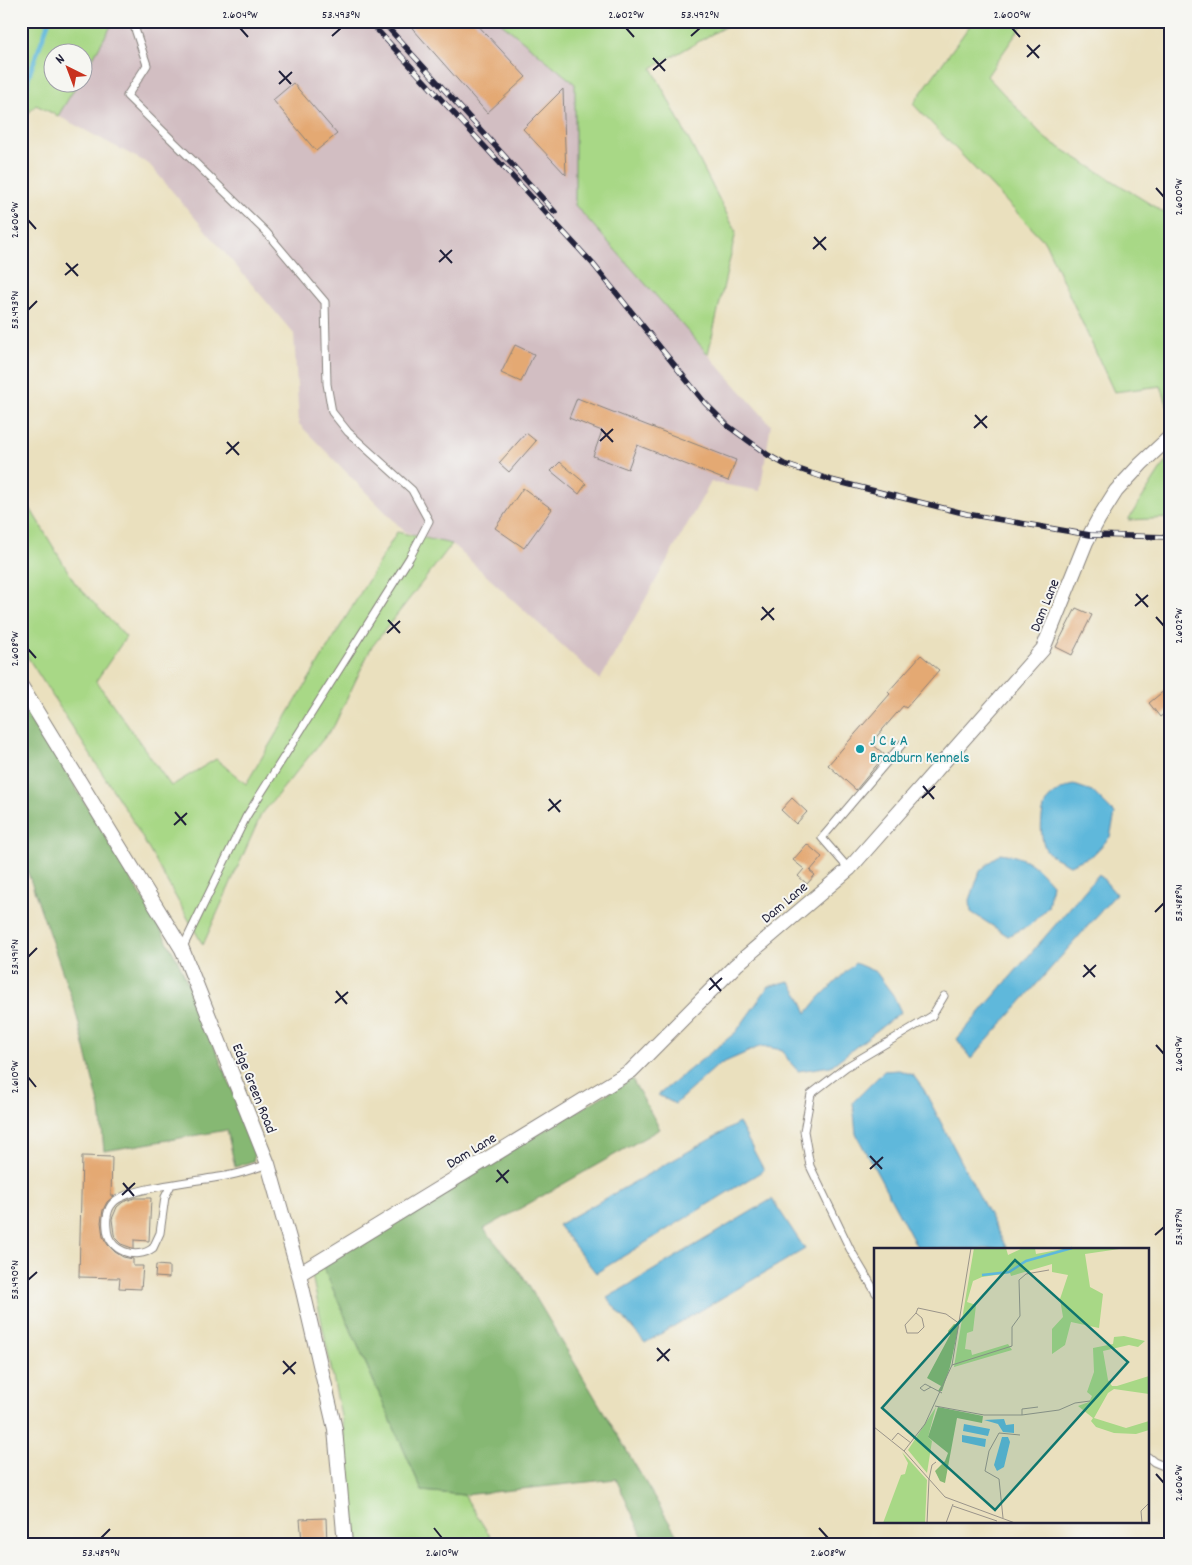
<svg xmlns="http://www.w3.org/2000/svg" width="1192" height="1565" font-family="Dekko,sans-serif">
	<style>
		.industrial { fill: #d2bec2 }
		.green { fill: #a8d886; stroke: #657d60 }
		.forest { fill: #86b873; stroke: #546d57 }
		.water { fill: #5eb8db; stroke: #406d8b }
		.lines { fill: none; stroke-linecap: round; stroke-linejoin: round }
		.stream { stroke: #5eb8db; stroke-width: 4.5 }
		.building { fill: #e4a973 }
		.service-casing { stroke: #86817c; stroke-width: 9 }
		.minor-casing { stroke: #86817c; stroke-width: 16 }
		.service { stroke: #fff; stroke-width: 7 }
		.minor { stroke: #fff; stroke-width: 14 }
		.rail-casing { stroke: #22223b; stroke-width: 5.5 }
		.rail { stroke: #f6f6f2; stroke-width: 4; stroke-dasharray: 11; stroke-linecap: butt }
		.ticks { fill: none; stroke: #22223b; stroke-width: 2 }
		.culture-dot { fill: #0f9aa8; stroke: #f6f6f2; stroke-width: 2 }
		.labels { text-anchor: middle; stroke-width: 4; stroke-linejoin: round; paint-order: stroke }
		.street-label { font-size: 15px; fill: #22223b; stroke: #f6f6f2 }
		.culture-label { font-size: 15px; fill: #0d838f; stroke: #f6f6f2; text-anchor: start }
		.inset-river { fill: none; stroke: #5eb8db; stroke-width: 2.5 }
		.inset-road { fill: none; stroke: #9a948a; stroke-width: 1 }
		.view { fill: #0f766e; fill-opacity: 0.15; stroke: #0f766e; stroke-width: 2.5 }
		.inset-edge { fill: none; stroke: #22223b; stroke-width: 2.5 }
		.neatline { fill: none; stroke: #22223b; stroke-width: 2 }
		.ticks-label { font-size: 12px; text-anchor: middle; fill: #22223b }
	</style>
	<rect width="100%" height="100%" fill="#f6f6f2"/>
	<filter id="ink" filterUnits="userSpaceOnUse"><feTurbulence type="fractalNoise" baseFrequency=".02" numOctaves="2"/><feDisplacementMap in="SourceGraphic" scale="10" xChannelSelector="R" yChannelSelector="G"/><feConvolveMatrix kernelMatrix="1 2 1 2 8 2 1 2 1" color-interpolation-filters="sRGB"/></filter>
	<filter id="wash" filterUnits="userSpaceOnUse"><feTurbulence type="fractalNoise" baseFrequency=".0096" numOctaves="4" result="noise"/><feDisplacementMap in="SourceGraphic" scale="20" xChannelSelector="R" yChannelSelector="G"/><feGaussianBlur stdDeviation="1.12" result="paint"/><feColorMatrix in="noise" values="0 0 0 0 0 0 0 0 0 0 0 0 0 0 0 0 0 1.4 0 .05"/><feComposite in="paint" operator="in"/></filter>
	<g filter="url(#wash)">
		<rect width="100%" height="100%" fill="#eae0be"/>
		<path class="industrial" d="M114,21h385l76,63v121l196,220 -11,66 -49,-9 -111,198 -148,-136 -47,-12 -106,-108 -5,-90 -145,-170 -91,-48 20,-33 4,-1 1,-7z"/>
		<path class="green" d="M21,21h93l-31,54 -1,-23h-30v30l26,1 -20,33 -22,-11 -15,16z
			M499,21h236l-83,47 84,164 -28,122 -133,-149v-121z
			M973,21h52l-38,55 59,63 125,78v199l-10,-30 -47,6 -69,-150 -132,-138z
			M1171,453v65l-43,2z
			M21,493l54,90 51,54 -30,44 75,105 45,-27 30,25 151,-252 55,12 -81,104 -37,78 -73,89 -58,130 -72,-127 -110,-171z
			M321,1262l101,229 42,4 31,49h-137l-16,-123 -30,-146z"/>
		<path class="forest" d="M21,697l134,222 25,46 77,184 -4,12 -18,6 -8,-37 -123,21 -4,-43 -26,-103 -53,-152z
			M632,1079l28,50 -176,100 39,47 159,268h-36l-30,-65 -152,16 -42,-4 -101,-229z"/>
		<path class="water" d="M1074,785l18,6 23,23 -5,23 -17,18 -23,10c-6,-3 -19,-8 -23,-14 -8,-11 -7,-39 0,-50 6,-8 18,-14 27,-16z
			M1000,853c27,4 34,11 52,31l-4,23 -18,18 -22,11 -37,-24 -1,-12 10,-29z
			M1099,874l17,20 -145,165 -14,-20z
			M855,963l21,9 17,23 8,17 -70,54 -33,5 -9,-10 -7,-11 -21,-4 -43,19 -43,39 -17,-9 78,-63 32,-45 21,-6 11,16 7,16 13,-16z
			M899,1070l14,5 11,15 83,159h-89l-62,-115 -3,-32 31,-31z
			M739,1123l25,47 -168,103 -38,-48z
			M772,1199l33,50 -160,94 -38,-45z"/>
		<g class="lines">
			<path class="stream" d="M21,107l4,-5 3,-24 21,-57"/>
		</g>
		<g id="blocks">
			<path class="building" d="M406,21h68l52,56 -39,36z
				M293,83l44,51 -21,17 -43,-51z
				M563,89l3,86 -43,-46z
				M515,345l19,9 -13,28 -20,-9z
				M577,398l159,62 -8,21 -91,-36 -9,24 -35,-13 9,-25 -33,-13z
				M526,433l10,8 -27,31 -10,-9z
				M560,462l26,22 -7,10 -28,-23z
				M523,488l29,21 -28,39 -29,-20z
				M1076,608l16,7 -20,40 -16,-8z
				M921,655l18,15 -33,38 -3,-2 -32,37 14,12 -29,35 -28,-25 62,-71 -2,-2z
				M1171,685v23l-11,9 -11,-14z
				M792,798l15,14 -11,12 -15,-14z
				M807,844l15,13 -12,14 5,4 -8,9 -9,-8 6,-7 -11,-9z
				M82,1156l30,1 -1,39h3l-7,6 -4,8 -2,12 2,15 5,8 7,7 8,5 10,2v7h10l-2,23 -22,-1 1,-10 -41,-1z
				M135,1198h16l-2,43 -15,-1v8h-2l-11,-4 -5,-5 -2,-5 -2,-15 5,-12 6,-5z
				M156,1265l13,1v12l-14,-1z
				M326,1518l1,26h-20v-2h-5l-2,-23z"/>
		</g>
	</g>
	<g filter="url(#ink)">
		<use href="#blocks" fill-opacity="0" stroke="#86817c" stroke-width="1"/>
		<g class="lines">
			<g class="service-casing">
				<path id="service" d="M142,21l-7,8 12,36 -20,31 139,136 59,70 2,82 5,28 16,20 64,58 17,31 -19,36 -164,260 -64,132
					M849,869l-27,-31 81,-95
					M171,1185l-6,12 -5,36 -7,15c-17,13 -45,3 -46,-20 -1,-8 0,-19 6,-25 13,-16 95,-23 118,-28 12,-2 25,-7 37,-11
					M876,1293l-26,-44 -40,-83 -6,-35 7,-37 35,-27 86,-51 12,-20
					M1148,1457l6,5 17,7"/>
			</g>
			<g class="minor-casing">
				<path id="minor" d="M21,686l161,263 86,215 31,110 36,155 10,115
					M299,1274l332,-203 105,-106 113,-96 194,-220 43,-107 13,-24 17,-27 25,-27 30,-28"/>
			</g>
			<use href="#service" class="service"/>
			<use href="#minor" class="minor"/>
			<g class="rail-casing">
				<path id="rail" d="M369,21l224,243 112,139 23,23 40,29 16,9 47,16 136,34 123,21 81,2
					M382,21l173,191"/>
			</g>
			<use href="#rail" class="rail"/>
		</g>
	</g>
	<path class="ticks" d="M240,28l8,9M626,28l8,9M1012,28l8,9M332,36l9,-8M691,36l9,-8M1027,45l12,13M1027,57l13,-12M653,58l12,13M653,70l13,-11M279,71l12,13M279,84l13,-12M1156,188l8,9M28,220l8,9M814,237l12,13M813,249l13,-12M440,250l12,13M439,262l13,-12M66,263l12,13M65,275l13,-11M28,310l9,-9M975,415l12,13M974,428l13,-12M601,429l12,13M600,441l13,-12M227,442l12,13M226,454l13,-12M1136,594l12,13M1135,606l13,-11M762,607l12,13M1156,617l8,9M388,620l12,13M761,620l13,-12M387,633l13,-12M28,649l8,9M923,786l11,13M922,798l13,-12M549,799l11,13M548,811l13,-11M175,812l11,13M174,825l13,-12M1155,912l9,-9M28,957l9,-9M1084,965l11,12M1083,977l13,-12M710,978l11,13M709,990l13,-12M336,991l11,13M335,1003l13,-11M1156,1045l8,9M28,1077l8,10M870,1156l12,13M870,1169l13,-12M497,1170l11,13M496,1182l13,-12M123,1183l11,13M122,1195l13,-12M1155,1235l9,-8M28,1280l9,-8M657,1348l12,13M283,1361l12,13M657,1361l13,-12M283,1374l13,-12M1156,1474l8,9M434,1528l8,10M819,1528l9,10M101,1538l9,-9"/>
	<circle class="culture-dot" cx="860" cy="749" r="5"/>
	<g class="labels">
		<g class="street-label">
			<text transform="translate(1044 605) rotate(-68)" y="5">Dam Lane</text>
			<text transform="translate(784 902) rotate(-40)" y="5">Dam Lane</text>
			<text transform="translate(255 1088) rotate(68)" y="5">Edge Green Road</text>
			<text transform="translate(471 1150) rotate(-31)" y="5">Dam Lane</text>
		</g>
		<g class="culture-label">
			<text x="870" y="745">J C &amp; A<tspan x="870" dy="17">Bradburn Kennels</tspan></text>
		</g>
	</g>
	<g transform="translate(874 1248)">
		<rect width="275" height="275" fill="#eae0be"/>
		<path d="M100,0h32l2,7 15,-7h12l1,6 32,-6h58l-41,6 5,33 13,7 -4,34 -28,-6 -6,23 -13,9v-25l11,-12 -3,-18 8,-24 -16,-3v-8l-41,12 -1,-3 -28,4 -9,4 -6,21 9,3 -3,26 -6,2 -2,16 6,1 1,5 36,-11 4,6 -58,17zM250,88l21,5 -7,6 -9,-2 -26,6 5,29 4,6h5l32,-10v18l-35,-5 -6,4 -14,25 32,10 23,-7v9l-13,4 -22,-1 -18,-6 -5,-6 2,-3 -15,-12 11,-4 3,-6 -5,-4 7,-20 -1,-24 20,-4 1,-7zM62,159l-8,30 4,4 -5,32 -19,-23zM28,204l25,28 -2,43h-42l18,-48 4,-1 3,-11z" fill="#a8d886"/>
		<path d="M80,76l5,1 -9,42 -8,24h-4l3,-5 -14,-8 23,-43 -2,-4zM64,159l45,9 -1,7 -25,-5 -12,65 -5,-2 -5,-10 10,-10 3,-8 -20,-16z" fill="#86b873"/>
		<path d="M130,171l2,6 8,-1v9l-11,-1 -5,-8 -14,-4zM90,176l26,5 -2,7 -25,-5zM88,187l24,4 -1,8 -23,-5zM128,189h6l2,5 -6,25 -7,4 -3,-6z" fill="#5eb8db"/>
		<path class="inset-river" d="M108,27l27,-3 17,-11 46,-13"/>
		<path class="inset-road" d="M42,65l-11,12 2,8h11l6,-6 -2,-9 -6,-5 2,-5 28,6 14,10M78,117l60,-19v-19l8,-11 -1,-36 7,-6 23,-4M57,139l-7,4 -4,-3 5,-4 17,9M61,158l49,9h38l37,-5 16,-7 15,-2M148,167v-6l16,-2M0,179l30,24 41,46 70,26M18,192l6,-7 13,10M30,203l21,-27 27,-59 19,-117M79,258l44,15M129,270l-4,-39 -14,-8 4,-20 10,-18 21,2M53,275l2,-44 3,-14 4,-3M72,275l7,-19M268,275l-1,-12 8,-8"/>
		<path class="view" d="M141,12l113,102 -133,148 -113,-102z"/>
		<rect width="275" height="275" class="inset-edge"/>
	</g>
	<rect width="1192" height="1565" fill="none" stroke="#f6f6f2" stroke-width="55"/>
	<g transform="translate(68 68) rotate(318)"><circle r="24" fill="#f6f6f2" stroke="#a1a1a9"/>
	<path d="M0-4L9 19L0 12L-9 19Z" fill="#c8321e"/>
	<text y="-8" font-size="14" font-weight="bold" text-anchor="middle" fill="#22223b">N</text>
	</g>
	<rect x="28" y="28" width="1136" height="1510" class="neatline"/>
	<g class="ticks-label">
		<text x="240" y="18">2.604°W</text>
		<text x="341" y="18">53.493°N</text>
		<text x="626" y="18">2.602°W</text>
		<text x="700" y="18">53.492°N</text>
		<text x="1012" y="18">2.600°W</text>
		<text transform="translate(1178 197) rotate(-90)" y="4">2.600°W</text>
		<text transform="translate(14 220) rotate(-90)" y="4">2.606°W</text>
		<text transform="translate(14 310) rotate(-90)" y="4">53.493°N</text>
		<text transform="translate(1178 626) rotate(-90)" y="4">2.602°W</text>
		<text transform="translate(14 649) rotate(-90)" y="4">2.608°W</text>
		<text transform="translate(1178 903) rotate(-90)" y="4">53.488°N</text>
		<text transform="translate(14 957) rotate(-90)" y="4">53.491°N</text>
		<text transform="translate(1178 1054) rotate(-90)" y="4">2.604°W</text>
		<text transform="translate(14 1077) rotate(-90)" y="4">2.610°W</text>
		<text transform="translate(1178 1227) rotate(-90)" y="4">53.487°N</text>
		<text transform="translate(14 1280) rotate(-90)" y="4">53.490°N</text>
		<text transform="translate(1178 1483) rotate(-90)" y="4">2.606°W</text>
		<text x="101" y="1556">53.489°N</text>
		<text x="442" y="1556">2.610°W</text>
		<text x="828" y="1556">2.608°W</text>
	</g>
</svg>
